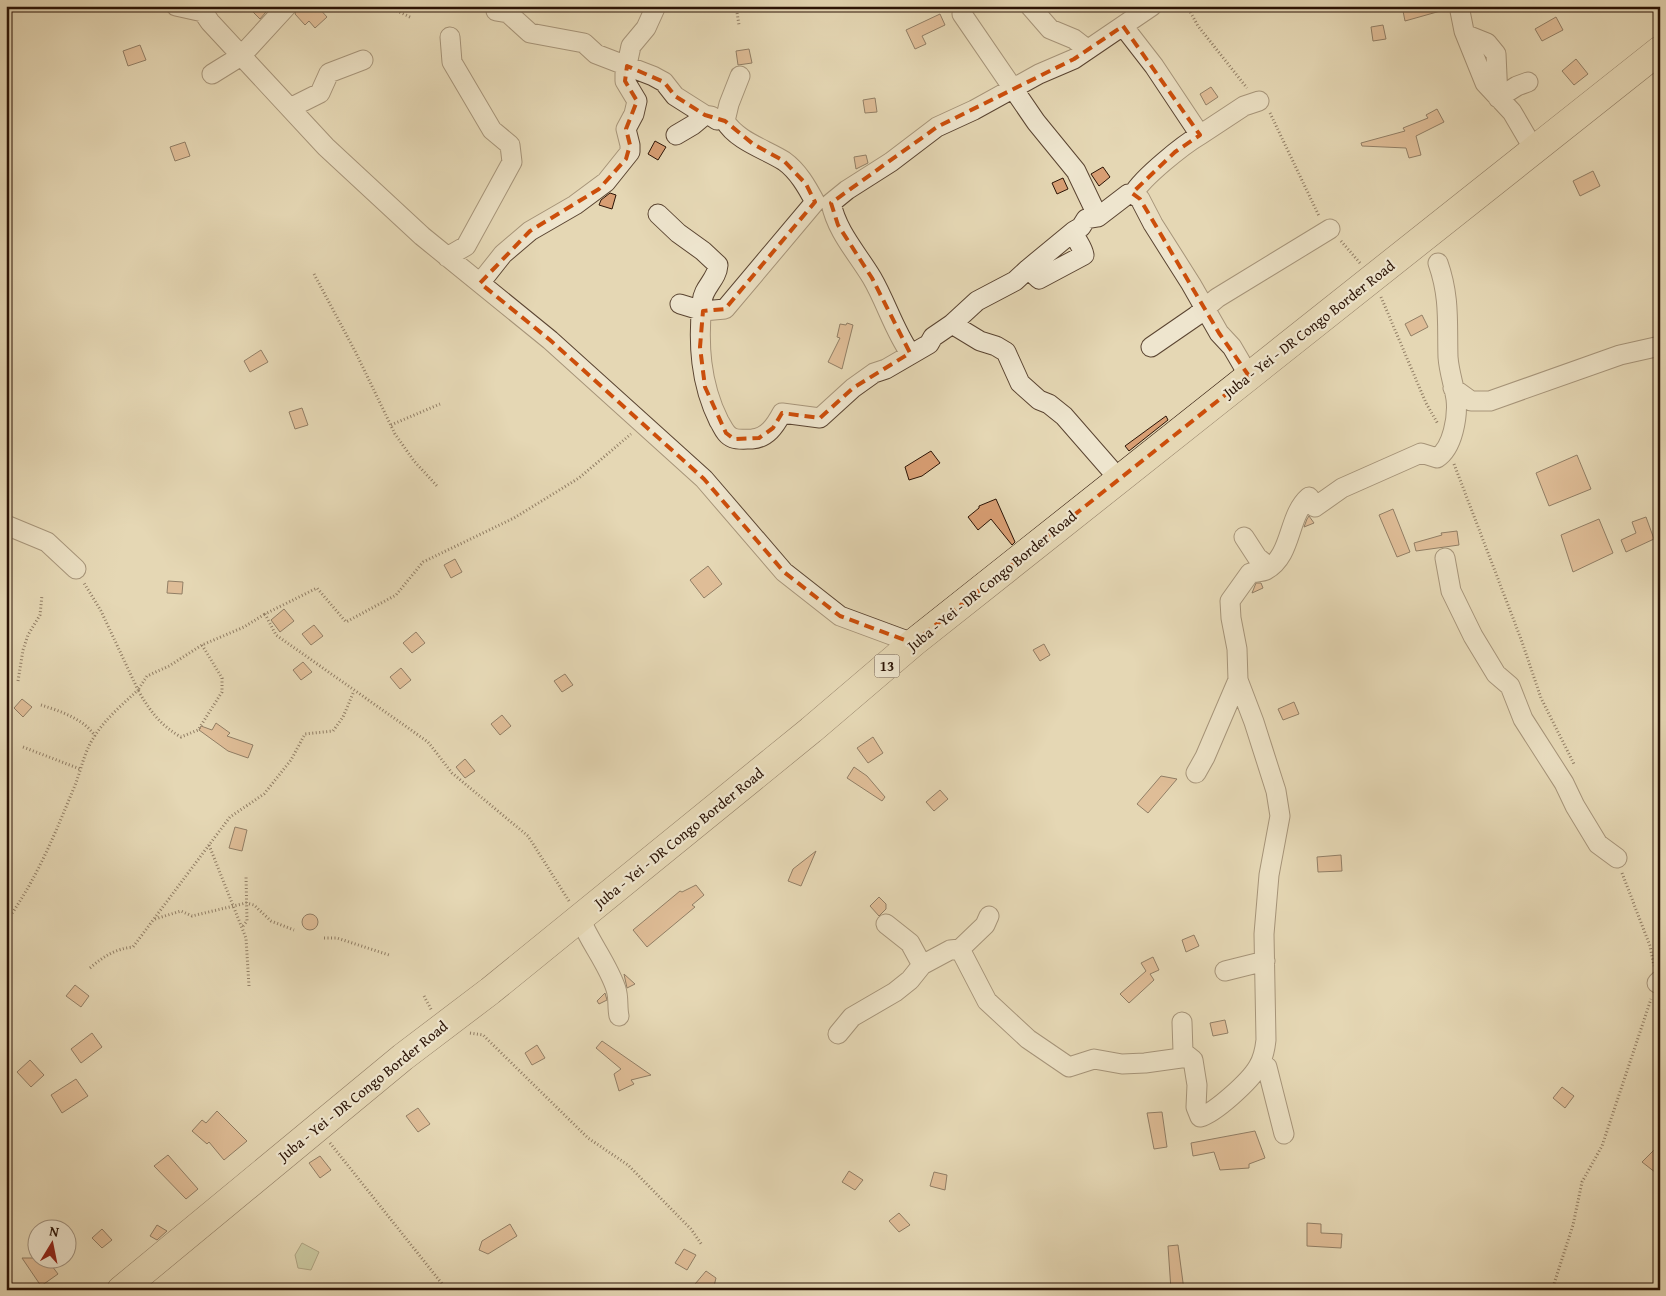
<svg xmlns="http://www.w3.org/2000/svg" width="1666" height="1296" font-family="'Gentium Book Plus',serif">
	<style>
		.green { fill: #b0bf91; stroke: #6e694b }
		.building { fill: #d89e73; stroke: #2b1305 }
		.lines { fill: none; stroke-linecap: round; stroke-linejoin: round }
		.minor-casing { stroke: #5a4431; stroke-width: 21 }
		.primary-casing { stroke: #2b1305; stroke-width: 29 }
		.path { stroke: #2b1305; stroke-width: 3; stroke-dasharray: 1 2.5; stroke-linecap: butt }
		.minor { stroke: #eee5ce; stroke-width: 19 }
		.primary { stroke: #e5d7b4; stroke-width: 28 }
		.marked { fill: none; stroke: #cc4e0b; stroke-width: 4; stroke-dasharray: 10 6; stroke-linejoin: round }
		.labels { text-anchor: middle; stroke-width: 4.5; stroke-linejoin: round; paint-order: stroke }
		.shield { fill: #eee5ce; stroke: #665241; stroke-width: 1 }
		.shield-label { font-size: 14px; font-weight: bold; fill: #2b1305 }
		.street-label { font-size: 15px; fill: #2b1305; stroke: #eee5ce }
	</style>
	<rect width="100%" height="100%" fill="#e5d7b4"/>
	<filter id="stains"><feTurbulence type="fractalNoise" baseFrequency=".004" numOctaves="4"/><feColorMatrix values="0 0 0 0 .2 0 0 0 0 .09 0 0 0 0 .02 0 0 0 .5 -.17"/></filter>
	<radialGradient id="worn" r=".72"><stop offset=".6" stop-color="#630" stop-opacity="0"/><stop offset="1" stop-color="#630" stop-opacity=".3"/></radialGradient>
	<path class="green" d="M302,1243l17,9 -8,18 -13,-2 -3,-13z"/>
	<path class="building" d="M247,6h24l-11,13z
		M298,6h19l10,11 -12,11 -6,-7 -4,4 -10,-11z
		M1402,6h42v4l-39,11z
		M940,14l5,11 -23,11 4,8 -11,5 -9,-19z
		M1556,17l7,13 -21,11 -7,-12z
		M1383,25l3,14 -13,2 -2,-14z
		M140,45l6,15 -18,6 -5,-15z
		M749,49l3,14 -14,2 -2,-14z
		M1576,59l12,15 -14,11 -12,-14z
		M1211,87l7,10 -12,8 -6,-11z
		M875,98l2,14 -12,1 -2,-13z
		M1437,109l7,13 -28,14 5,19 -12,3 -3,-10 -44,-2 -1,-3 44,-12 -2,-3 25,-10 -2,-3z
		M655,141l11,6 -8,13 -10,-6z
		M185,142l5,14 -15,5 -5,-14z
		M866,155l2,8 -12,6 -2,-12z
		M1103,167l7,10 -11,9 -8,-12z
		M1593,171l7,15 -20,10 -7,-15z
		M1063,178l5,11 -11,5 -5,-11z
		M610,193l6,2 -4,14 -13,-4 2,-5z
		M1422,315l6,12 -17,9 -6,-12z
		M847,323l6,2 -11,44 -14,-7 12,-24 -3,-1 3,-13 6,1z
		M261,350l7,12 -18,10 -6,-11z
		M302,408l6,17 -13,4 -6,-17z
		M1166,416l2,4 -39,31 -4,-5z
		M931,451l9,12 -18,13 -13,4 -4,-13z
		M1577,455l14,34 -42,17 -13,-33z
		M996,499l19,43 -3,3 -21,-26 -13,11 -10,-13 11,-9v-2z
		M1393,509l17,43 -13,5 -18,-42z
		M1309,516l5,7 -10,4 3,-8z
		M1646,517l8,22 -28,13 -5,-12 15,-7 -4,-11z
		M1599,519l14,34 -40,19 -12,-37z
		M1457,531l2,14 -43,6 -2,-8 28,-8 -1,-2z
		M455,559l7,13 -11,6 -7,-13z
		M708,566l14,18 -18,14 -14,-18z
		M168,581l15,1 -1,12 -15,-1z
		M1256,583h5l2,5 -11,5z
		M284,609l10,12 -14,11 -9,-12z
		M314,625l9,11 -12,9 -9,-11z
		M416,632l9,11 -13,10 -9,-10z
		M1044,644l6,11 -10,6 -7,-11z
		M303,662l9,10 -11,8 -8,-10z
		M401,668l10,12 -11,9 -10,-12z
		M565,674l8,11 -11,7 -8,-11z
		M22,699l10,8 -9,10 -9,-9z
		M1294,702l5,12 -16,6 -5,-11z
		M502,715l9,11 -11,9 -9,-11z
		M216,723l14,10 -3,3 26,9 -5,13 -20,-7 -29,-21 2,-4 11,4z
		M873,737l10,16 -15,10 -11,-15z
		M465,759l10,12 -10,7 -9,-11z
		M854,767l13,9 18,21 -3,4 -35,-23z
		M1161,776l16,3 -29,34 -11,-9z
		M940,790l8,9 -14,12 -8,-9z
		M235,827l12,3 -5,21 -13,-3z
		M816,851l-15,35 -13,-5 5,-12z
		M1341,855l1,16 -24,1 -1,-15z
		M696,885l8,10 -12,10 3,2 -48,40 -14,-17 47,-39 2,1z
		M879,897l7,7v5l-7,7 -9,-10z
		M302 922a8 8 0 1 1 16 0a8 8 0 1 1-16 0Z
		M1194,935l5,11 -13,6 -4,-12z
		M1153,957l6,13 -9,4 4,6 -25,23 -9,-9 26,-23 -5,-8z
		M624,974l11,10 -8,4z
		M75,985l14,11 -8,11 -15,-11z
		M605,993l2,7 -8,4 -2,-3z
		M1225,1020l3,13 -15,3 -3,-13z
		M92,1033l10,14 -21,16 -10,-14z
		M602,1041l49,34 -20,5 3,4 -15,7 -5,-17 7,-5 -25,-21z
		M537,1045l8,13 -13,7 -7,-12z
		M30,1060l14,15 -13,12 -14,-15z
		M76,1079l12,17 -26,17 -11,-18z
		M1562,1087l12,9 -9,12 -12,-10z
		M418,1108l12,16 -12,8 -12,-16z
		M217,1111l30,30 -23,19 -15,-18 -2,2 -15,-13 10,-11 4,3z
		M1162,1112l5,35 -13,2 -7,-36z
		M1255,1131l10,27 -16,6v4l-29,2 -6,-18 -21,4 -2,-13z
		M1660,1144v32l-18,-14z
		M168,1155l30,34 -12,10 -32,-33z
		M320,1156l11,14 -11,8 -11,-15z
		M849,1171l14,9 -8,10 -13,-8z
		M934,1172l13,3 -2,15 -15,-4z
		M899,1213l11,12 -11,7 -10,-11z
		M1307,1223l14,1v9l21,1 -1,14 -34,-2z
		M510,1224l7,12 -29,18 -9,-4 3,-9z
		M157,1225l10,6 -10,9 -7,-4z
		M102,1229l10,11 -10,8 -10,-10z
		M1178,1245l6,45h-13l-3,-44z
		M684,1249l12,6 -9,15 -12,-7z
		M22,1258h24l12,16 -17,12z
		M706,1271l10,7 -3,12h-23z"/>
	<g class="lines">
		<g class="minor-casing">
			<path id="minor" d="M176,6l27,6
				M199,6l11,16 116,125 96,89 128,104 154,139 80,93 56,44 73,27
				M1030,6l20,23 24,10 13,10
				M1459,6l5,25 21,52 27,29 17,29 7,9
				M496,11l12,2 22,20 54,10 12,11 57,22 11,6 11,14 30,19
				M962,14l74,108 40,49 22,46 30,-23h5l7,5 13,25 38,60 28,49 13,14 17,29
				M1123,26l31,40 46,69 44,-29 15,-5
				M1467,35l20,8 9,11 2,44 19,-12 11,-4
				M212,74l29,-18 46,-50
				M290,108l30,-15 9,-20 34,-13
				M676,135l17,-10 12,-10 6,1 6,4
				M1133,194c10,-17 50,-49 67,-59
				M658,214l20,19 25,18 15,14c-1,15 -15,22 -16,37 -4,41 -2,81 17,119 4,6 6,14 14,17 5,2 13,1 19,1 15,-1 23,-13 30,-26l38,5 33,-30 21,-15 12,-4 43,-25 4,-7 19,-13 28,17 16,5 10,6 14,31 19,17 10,4 15,12 55,63
				M447,257l19,-11 46,-84 -2,-17 -18,-15 -40,-68 -2,-25
				M1028,269l46,-38
				M480,283l23,-29 27,-23 45,-26 31,-23 24,-30v-7l-4,-16 8,-15 3,-13 -12,-20v-7l6,-28 15,-18 10,-22
				M680,304l23,7 22,-2 90,-107c-8,-15 -17,-31 -31,-41 -19,-12 -47,-20 -59,-40l4,-17 11,-28
				M952,324l25,-23 38,-20 13,-12 11,10 45,-24c-2,-10 -9,-15 -10,-24l7,-4 5,-8 12,-2
				M1151,347l45,-31 21,-18 113,-69
				M910,353c-16,-23 -24,-51 -38,-75 -15,-25 -35,-46 -41,-75l16,-13 44,-28 46,-35 37,-17 65,-36 35,-15 78,-53
				M1453,388l18,13h19l130,-46 40,-9
				M6,525l41,17 29,27
				M1244,537l13,20 12,10
				M1445,558l6,33 22,45 23,38 14,12 13,33 41,64 11,23 23,38 19,14
				M1196,773l9,-16 33,-77 -1,-31 -6,-31 -1,-17 20,-28c5,-1 12,-1 16,-3 27,-15 21,-54 43,-73l6,10 27,-19 79,-35 16,5c16,-10 21,-42 19,-59 -2,-14 -7,-27 -8,-42 -1,-34 2,-60 -10,-94
				M580,918c10,25 28,46 36,71 3,9 1,18 3,27
				M886,924l24,19 12,22
				M960,949l27,52 41,38 41,28 25,-8 28,5 23,-1 43,-6
				M1225,971l40,-10
				M1657,983l3,-3
				M1182,1022l1,30 10,8 4,25 -1,22 4,10c15,-4 50,-36 58,-50 5,-8 7,-18 8,-27l-2,-106 5,-59 11,-59 -4,-25 -22,-69 -16,-42
				M838,1034l14,-17 43,-25 15,-12 12,-15 28,-15 10,-1 25,-24 4,-9
				M1259,1065l8,2 17,67"/>
		</g>
		<g class="primary-casing">
			<path id="primary" d="M121,1290l282,-233 87,-66 321,-261 102,-87 747,-593"/>
		</g>
		<path class="path" d="M387,6l25,12
			M736,6l3,19
			M1187,6l11,20 49,62
			M1270,113l49,103
			M1341,241l19,22
			M314,274l42,79 39,81 19,27 23,25
			M1381,297l45,106 12,21
			M391,425l49,-21
			M1454,464l67,175 20,59 33,66
			M202,645l20,33v14l-24,38 -17,7c-20,-11 -32,-27 -43,-47l9,-14 22,-10 33,-21 42,-18 21,-13
			M18,681l5,-31 5,-15 12,-20 2,-20
			M41,705c19,6 43,14 54,31
			M23,747l57,22
			M1622,873l28,73 4,20
			M569,901l-41,-65 -76,-63 -24,-31 -152,-107 -11,-21 52,-26 29,34 50,-27 27,-33 91,-44 65,-40 52,-44
			M8,919c28,-39 47,-85 65,-129 8,-18 10,-36 21,-53 11,-18 29,-33 44,-47l-37,-79 -17,-28
			M155,919l26,-8 11,5 54,-13 8,2 17,16 23,9
			M243,926l4,-5 -1,-46
			M324,938h13l52,17
			M90,968c14,-12 25,-19 43,-21l76,-102
			M249,986l-3,-48 -37,-93 21,-28 34,-23 27,-34 14,-26 28,-3 10,-14 11,-26
			M424,996l8,15
			M470,1033l13,2 105,103 40,27 63,64 11,16
			M330,1143l117,147
			M6,1284l10,6
			M1552,1290l21,-65 9,-43 20,-36 49,-147"/>
		<use href="#minor" class="minor"/>
		<use href="#primary" class="primary"/>
	</g>
	<path d="M0 0H1666V1296H0ZM1123,26l77,109 -25,17 -43,41 8,6 79,134 30,43 -336,267 -73,-27 -56,-44 -80,-93 -154,-139 -70,-57 50,-52 69,-42 27,-30 4,-14 -4,-16 11,-28 -12,-20 2,-15 37,16 11,14 30,19 20,6 28,23 31,17 22,23 9,18 -90,107 -22,2 -3,36 5,40 21,46 8,6 25,-1 14,-10 9,-15 38,5 33,-30 57,-35 -38,-75 -34,-53 -7,-22 106,-76 137,-68z" fill="#e5d7b4" fill-opacity=".55" fill-rule="evenodd"/>
	<path class="marked" d="M1123,26l77,109 -25,17 -43,41 8,6 79,134 30,43 -336,267 -73,-27 -56,-44 -80,-93 -154,-139 -70,-57 50,-52 69,-42 27,-30 4,-14 -4,-16 11,-28 -12,-20 2,-15 37,16 11,14 30,19 20,6 28,23 31,17 22,23 9,18 -90,107 -22,2 -3,36 5,40 21,46 8,6 25,-1 14,-10 9,-15 38,5 33,-30 57,-35 -38,-75 -34,-53 -7,-22 106,-76 137,-68z"/>
	<g class="labels">
		<rect class="shield" x="874.5" y="654.5" width="25" height="23" rx="4"/>
		<g class="shield-label">
			<text x="887" y="671">13</text>
		</g>
		<g class="street-label">
			<text transform="translate(1309 329) rotate(-38)" y="5">Juba - Yei - DR Congo Border Road</text>
			<text transform="translate(992 581) rotate(-39)" y="5">Juba - Yei - DR Congo Border Road</text>
			<text transform="translate(679 838) rotate(-39)" y="5">Juba - Yei - DR Congo Border Road</text>
			<text transform="translate(363 1091) rotate(-39)" y="5">Juba - Yei - DR Congo Border Road</text>
		</g>
	</g>
	<rect width="1666" height="1296" fill="none" stroke="#e5d7b4" stroke-width="25"/>
	<rect x="8" y="8" width="1651" height="1281" fill="none" stroke="#2b1305" stroke-width="2.5"/>
	<rect x="12" y="12" width="1641" height="1271" fill="none" stroke="#2b1305"/>
	<g transform="translate(52 1244) rotate(10)"><circle r="24" fill="#eee5ce" stroke="#a0917e"/>
	<path d="M0-4L9 19L0 12L-9 19Z" fill="#8f2418"/>
	<text y="-8" font-size="14" font-weight="bold" text-anchor="middle" fill="#2b1305">N</text>
	</g>
	<rect width="100%" height="100%" filter="url(#stains)"/>
	<rect width="100%" height="100%" fill="url(#worn)"/>
</svg>
